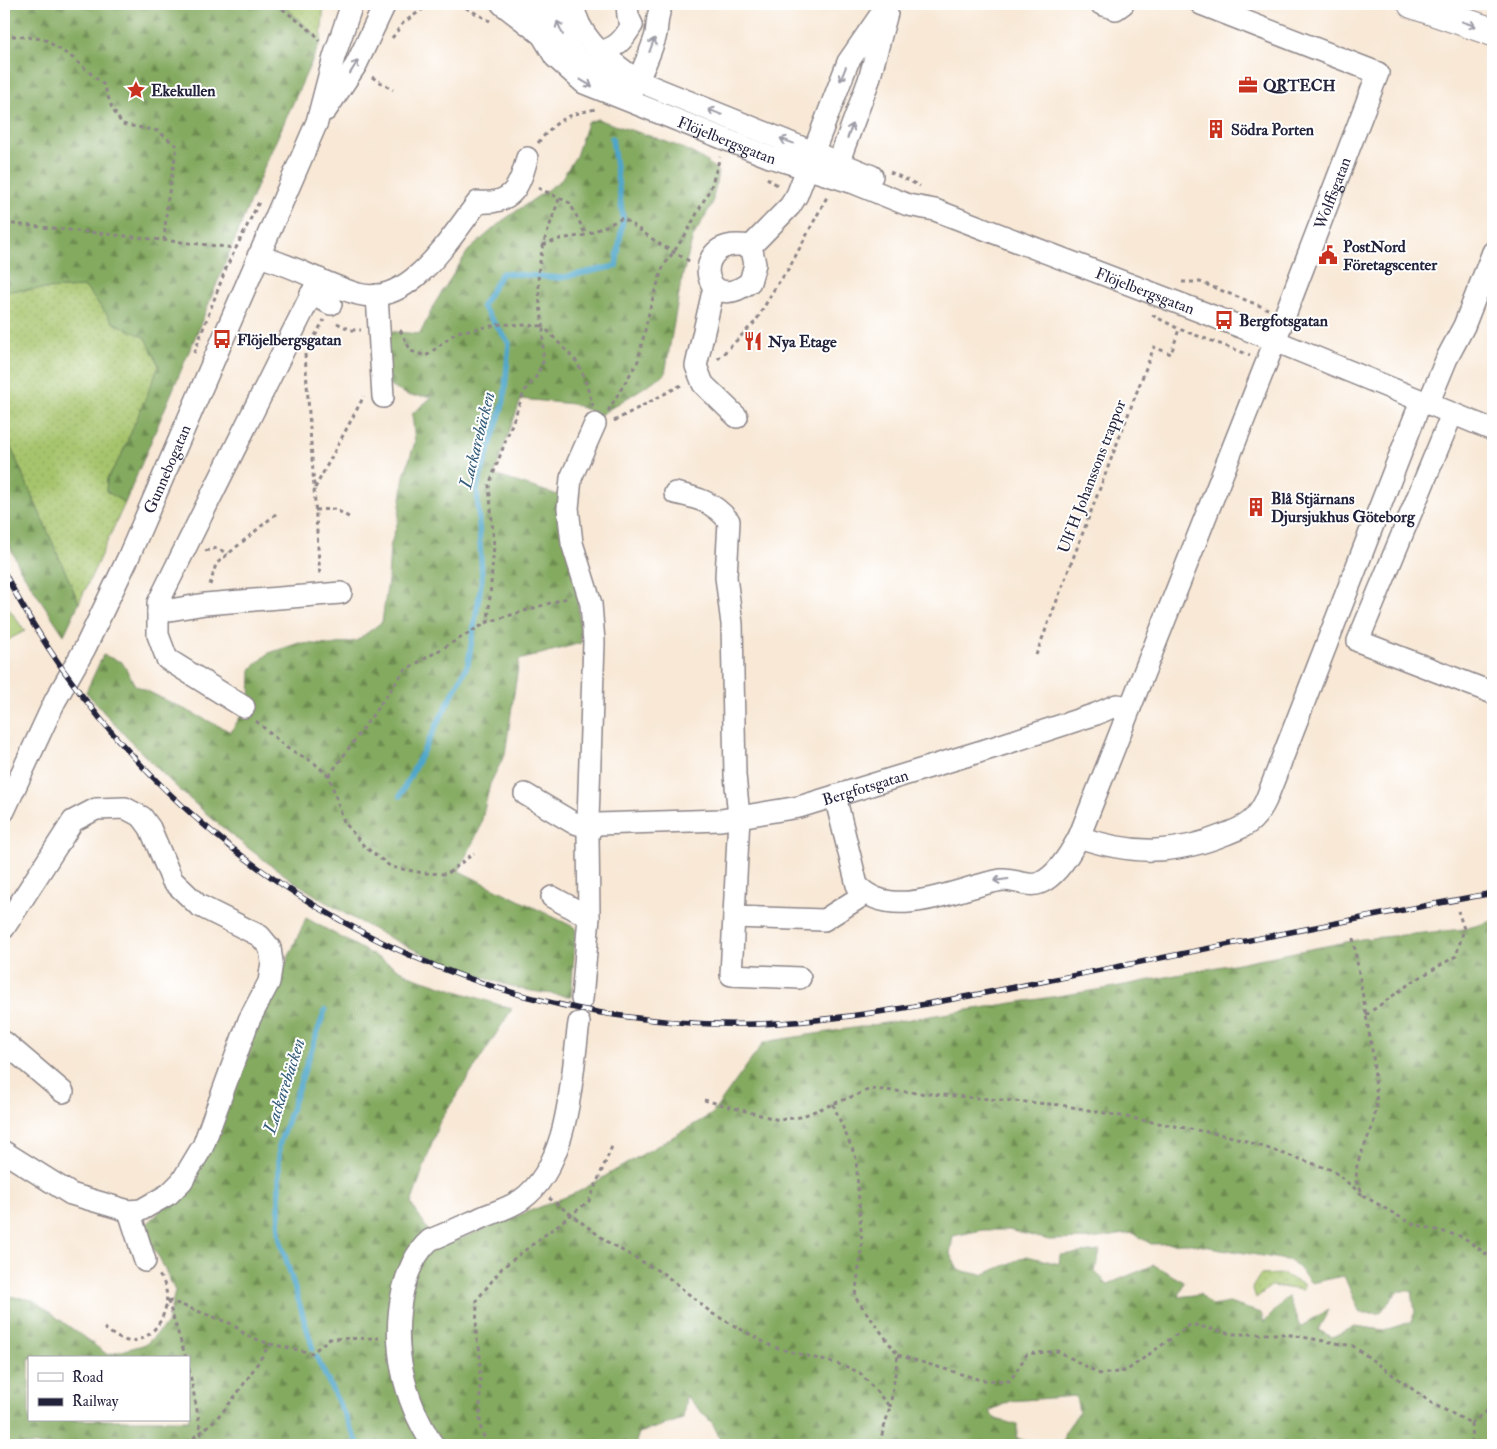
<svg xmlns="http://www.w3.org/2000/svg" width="1497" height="1449" font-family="'IM FELL Double Pica',serif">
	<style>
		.grass { fill: url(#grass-dots); stroke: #647354 }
		.forest { fill: url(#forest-firs); stroke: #53664e; fill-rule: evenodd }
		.pitch { fill: #a6c46c; stroke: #647354 }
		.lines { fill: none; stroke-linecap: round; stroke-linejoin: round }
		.stream { stroke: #4da6ca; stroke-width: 5.5 }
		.minor-casing { stroke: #8d8588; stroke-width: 24 }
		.highway-casing { stroke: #8d8588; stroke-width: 30 }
		.path { stroke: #8d8588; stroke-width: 3; stroke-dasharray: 4 4; stroke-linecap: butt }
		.minor { stroke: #fff; stroke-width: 21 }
		.highway { stroke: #fff; stroke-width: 28 }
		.rail-casing { stroke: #22223b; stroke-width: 5.5 }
		.rail { stroke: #fff; stroke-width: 4; stroke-dasharray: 11; stroke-linecap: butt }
		.oneway { stroke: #9c9ca7 }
		.labels { text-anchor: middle; stroke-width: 4; stroke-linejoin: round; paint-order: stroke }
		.poi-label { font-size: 16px; font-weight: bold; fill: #22223b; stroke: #fff; text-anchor: start }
		.street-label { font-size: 16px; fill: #22223b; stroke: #fff }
		.water-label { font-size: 18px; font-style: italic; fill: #355d7b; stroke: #fff }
	</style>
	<defs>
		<pattern id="grass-dots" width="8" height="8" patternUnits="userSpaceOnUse" patternTransform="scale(1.25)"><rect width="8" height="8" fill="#a6c46c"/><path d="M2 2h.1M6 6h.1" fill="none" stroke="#8fa85e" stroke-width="1.8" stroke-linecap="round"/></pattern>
		<pattern id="forest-firs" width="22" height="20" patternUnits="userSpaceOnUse" patternTransform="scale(1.25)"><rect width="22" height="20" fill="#84aa60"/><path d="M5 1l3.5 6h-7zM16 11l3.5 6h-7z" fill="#6c8a50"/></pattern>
	</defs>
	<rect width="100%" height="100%" fill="#fff"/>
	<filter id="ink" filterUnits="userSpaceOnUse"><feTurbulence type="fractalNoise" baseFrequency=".02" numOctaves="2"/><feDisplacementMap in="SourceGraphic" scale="10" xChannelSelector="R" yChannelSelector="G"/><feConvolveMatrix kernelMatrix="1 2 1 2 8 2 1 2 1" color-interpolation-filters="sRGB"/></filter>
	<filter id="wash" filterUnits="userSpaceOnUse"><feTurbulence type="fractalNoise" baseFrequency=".0096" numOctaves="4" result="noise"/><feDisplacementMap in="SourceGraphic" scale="20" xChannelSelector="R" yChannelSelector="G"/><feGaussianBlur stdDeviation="1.12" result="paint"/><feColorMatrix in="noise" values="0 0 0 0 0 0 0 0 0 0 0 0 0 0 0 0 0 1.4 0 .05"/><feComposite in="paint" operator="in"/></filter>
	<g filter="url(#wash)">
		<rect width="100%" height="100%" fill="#f8e8d5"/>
		<path class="grass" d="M282,4h42l-3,37z
			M85,287l29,36 32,15 14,28 -39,90 -14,23 -1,12 19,12 -46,100 -75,-171v-141z
			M1283,1274l20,10v6l-32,-4 -15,12 -4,-10 8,-13z"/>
		<path class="forest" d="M4,4h278l39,37 -56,124 -69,170 -71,168 -19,-12 1,-12 14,-23 38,-90 -13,-28 -32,-15 -29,-36 -81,4z
			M597,119c34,13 99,26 121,53l-6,32 -19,33 -12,45 -16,92 -65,41 -27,-11 -52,-5 -27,76 67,21 16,97 4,50 -62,17 -14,94 -15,30 -10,44 -21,43 117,57 -5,69c-21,-4 -44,-5 -64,-12 -167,-51 -308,-161 -421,-293l17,-37 19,7 13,23 96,47 19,-31 1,-32 18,-16 30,-10 31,2 26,-4 26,-19 6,-42 2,-33 8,-26 6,-45 11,-34 -3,-28 21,-18h-23l-23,-11 -2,-54 35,3 15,-31 33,-52 34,-30 58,-40 16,-25 11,-33z
			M4,432l75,171 -15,32 -44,-66 -16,-36z
			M306,918l105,58 101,33 -73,114 -28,81 28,43 139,-55 134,-78 52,-72 345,-54 253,-49 102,-10 29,-8v524h-431l3,-13 14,-20 -3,-16 -65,5 -22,10 7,8 21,6v13l20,7h-314l-10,-21 -27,-28 -3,23 -44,14 -4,12h-631v-126l4,-23 25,4 75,55 38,-11 21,-20 8,-33 -15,-32 -19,-29 48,-48zM982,1230h27l40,10 42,-1 42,-6 18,11 35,-1 106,18 19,22 33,-7 16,37h20l18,-22h14l3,21 -4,10 -27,8 -29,-4 -23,11 -14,-7 11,-21 -29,18 -12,-31 -24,27 -3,-10 -32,-10 -17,3 -12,-12 -21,3 5,-15 -30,-17 -46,19 -13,-12 5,-21 -40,4 -1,9 -32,-8 -45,19 -24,-5 -8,-16 3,-18zM29,1358h160v62h-160z"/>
		<path class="pitch" d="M4,602l21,29 -21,11z"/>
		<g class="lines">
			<path class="stream" d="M400,796l68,-132 14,-86 -5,-90 27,-87 5,-58 -27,-37 20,-33 58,5 56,-12 7,-48 -11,-80
				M313,1349l-34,-113v-91l46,-135
				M316,1356l43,89"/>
		</g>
	</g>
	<g filter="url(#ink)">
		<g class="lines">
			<g class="minor-casing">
				<g id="minor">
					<path d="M502,4l40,31"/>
					<path id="s1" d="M532,4l10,31 13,22 29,26 186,74 84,26 54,22 27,5 306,117 252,103"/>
					<path d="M552,4c16,53 29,70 86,77l234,95"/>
					<path d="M573,4c6,37 35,54 63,76"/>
					<path d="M627,4l1,12 4,9"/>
					<path d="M1101,4l15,5 7,-5"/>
					<path d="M599,52c18,-4 24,-12 33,-27"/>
					<path d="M630,92c11,-16 19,-36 25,-54 3,-11 1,-20 6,-31"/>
					<path d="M326,110l30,-45 29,-61"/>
					<path d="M834,174l35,-94 18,-67"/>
					<path d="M751,246l4,18 -5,18c-43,33 -57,-28 -22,-36 7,-2 15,-1 23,0l39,-40 7,-11 51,-133 40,-58"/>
					<path d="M258,256c35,9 66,28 100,38 52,14 93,-58 120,-92 34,3 42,-15 49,-44"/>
					<path d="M714,287l-18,79 7,18 34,33"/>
					<path d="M311,294l20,10"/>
					<path d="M377,295l6,102"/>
					<path d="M1428,404l19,-46 17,-32 29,-74"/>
					<path d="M1452,414l-94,227 135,52"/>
					<path d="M675,493c24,5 38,9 54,28l-3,56 6,47 3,151 4,42 -8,158 69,3"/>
					<path d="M158,612l47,-8 136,-11"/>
					<path d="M244,707l-77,-48 -9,-24v-32l161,-324"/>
					<path id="s2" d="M525,794l47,28 19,6 7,-4 123,-4 78,-13 196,-60 101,-33 21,-9 13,2"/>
					<path id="s3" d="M835,796l22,89c35,39 103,1 145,-5 13,-1 26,8 38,3 17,-7 31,-31 39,-46l196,-496 103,-268 -177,-69"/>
					<path id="s4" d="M4,811l51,-110 30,-53 43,-90 189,-436 17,-65 18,-53"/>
					<path d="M1079,837c52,18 96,18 147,-3 10,-4 22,-8 29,-17 5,-5 8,-11 11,-17l155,-399"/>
					<path d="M552,897l37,20"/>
					<path d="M734,917l90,3 41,-26"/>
					<path d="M4,928l69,-107 23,-12 29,-1 17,9 8,11 22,52 26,25 62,31 10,12 2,14 -3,20 -20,38 -46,126 -21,35 -13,13 -28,16 -12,1 -58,-17 -67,-42"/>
					<path d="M582,999l7,-82 -1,-82 3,-7 -3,-9 6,-177 -3,-38 -19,-61 -4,-35 3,-30 24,-54"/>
					<path d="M4,1042l59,50"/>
					<path d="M129,1211l16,50"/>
					<path d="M433,1445c-30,-46 -42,-101 -30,-155 5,-19 12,-37 27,-50 18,-7 35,-15 53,-23 12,-5 26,-9 38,-17 49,-34 50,-123 58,-177"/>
				</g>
			</g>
			<g class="highway-casing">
				<path id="highway" d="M1412,4l81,28"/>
			</g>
			<path class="path" d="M276,4l39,30 4,7
				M459,4l31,17
				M4,35l40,4 29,19 31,27 8,23 10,16 36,7 19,15 -10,58 -3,37
				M392,38l11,-15 27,-19
				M372,77l21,13
				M538,143c19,-24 29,-28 58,-34
				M890,172l30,14
				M767,178l13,9
				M538,188l32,15 16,32
				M559,199l-16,46 -5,28 2,32 3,21 33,35 7,13 10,32
				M4,223l232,25
				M543,245l17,-6 26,-4 37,-17 35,25 33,19
				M1182,282h18l68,27
				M1152,315l27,14 71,26
				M337,323l14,7h10
				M400,330l11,21 15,5 31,-24 45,-8 41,2v36l-7,15 -12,15 -35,93 5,60 -6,77
				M311,343l13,-23
				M194,353l32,-85 34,-68
				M305,354l15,223
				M718,359l38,-38 20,-35 12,-16 40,-75
				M608,411l30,-50 13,-57 12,-37 23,-33 25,-47 9,-30
				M614,421l69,-37
				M315,488l49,-92
				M315,510l20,-1 17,10
				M205,551l12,-3 11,6
				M210,585l6,-21 61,-51
				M1036,655l118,-308 17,7 8,-25
				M256,721l31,27 26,14 16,14 15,46 20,24 27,21 33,6 23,1 27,-21
				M329,776l76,-106 83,-48 82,-25
				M1353,938l20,118 4,48 -4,21 -16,39 -1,17 8,15 46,27 53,14 30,22
				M1366,1015l46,-33 44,-26 8,-27 -6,-18
				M704,1100l75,20 21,-3 71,-28 190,16 173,32 98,33 32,26
				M833,1104l23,54 6,87 -7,52 43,58 -8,52
				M549,1198l60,45 55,31 49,40 60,33 72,19 15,7 30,34 -11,38
				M168,1300l64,24 15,12 23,8 42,9 17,-14 50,-1
				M168,1301l18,57
				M104,1328c7,5 15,12 24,13 31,2 51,-45 30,-67
				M898,1355l83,25 29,1 17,-27 31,-3 42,23 26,-3 65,-47 41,10h53l68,12 80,58 38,19
				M189,1369l12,62v14
				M1471,1423l22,-17
				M1471,1423l1,22
				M4,1437l25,8
				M179,1445c40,-16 68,-66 91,-101
				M487,1445l-7,-19v-75l-4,-14 1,-37 25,-32 87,-67 24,-57"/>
			<use href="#minor" class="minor"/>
			<use href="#highway" class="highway"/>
			<g class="rail-casing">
				<path id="rail" d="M4,572c144,279 435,460 752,452 100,-3 201,-26 300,-45 145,-29 291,-59 437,-86"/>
			</g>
			<use href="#rail" class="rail"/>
		</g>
		<defs><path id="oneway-shaft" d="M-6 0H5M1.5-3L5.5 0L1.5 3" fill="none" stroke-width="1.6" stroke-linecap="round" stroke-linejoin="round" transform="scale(1.25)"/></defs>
		<g class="oneway">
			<use href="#oneway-shaft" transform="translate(1469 24) rotate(19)"/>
			<use href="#oneway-shaft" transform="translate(560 28) rotate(-113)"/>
			<use href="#oneway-shaft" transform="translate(652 45) rotate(-69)"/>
			<use href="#oneway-shaft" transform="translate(354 67) rotate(-58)"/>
			<use href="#oneway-shaft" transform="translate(843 74) rotate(112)"/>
			<use href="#oneway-shaft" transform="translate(586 83) rotate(31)"/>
			<use href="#oneway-shaft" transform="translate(715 112) rotate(-158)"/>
			<use href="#oneway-shaft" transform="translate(850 131) rotate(-70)"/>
			<use href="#oneway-shaft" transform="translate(787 141) rotate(-159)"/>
			<use href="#oneway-shaft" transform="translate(1001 880) rotate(173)"/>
		</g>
	</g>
	<defs>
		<g id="office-bare" transform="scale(1.5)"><path d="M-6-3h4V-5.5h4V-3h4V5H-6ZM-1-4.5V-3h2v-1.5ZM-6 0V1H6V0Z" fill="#c8321e" stroke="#fff" stroke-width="2.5" paint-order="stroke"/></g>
		<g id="sight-bare" transform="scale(1.5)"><path d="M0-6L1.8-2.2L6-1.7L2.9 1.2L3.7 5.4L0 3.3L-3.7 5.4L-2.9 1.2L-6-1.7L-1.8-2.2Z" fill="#c8321e" stroke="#fff" stroke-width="2.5" paint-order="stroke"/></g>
		<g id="building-bare" transform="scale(1.5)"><path d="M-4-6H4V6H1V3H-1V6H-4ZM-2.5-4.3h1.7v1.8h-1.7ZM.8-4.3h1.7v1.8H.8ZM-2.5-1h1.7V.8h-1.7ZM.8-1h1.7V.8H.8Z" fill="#c8321e" stroke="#fff" stroke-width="2.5" paint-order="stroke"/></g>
		<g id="civic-bare" transform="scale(1.5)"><path d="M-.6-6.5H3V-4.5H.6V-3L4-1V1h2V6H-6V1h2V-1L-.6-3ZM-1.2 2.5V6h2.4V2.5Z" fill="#c8321e" stroke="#fff" stroke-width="2.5" paint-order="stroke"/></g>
		<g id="bus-bare" transform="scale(1.5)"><path d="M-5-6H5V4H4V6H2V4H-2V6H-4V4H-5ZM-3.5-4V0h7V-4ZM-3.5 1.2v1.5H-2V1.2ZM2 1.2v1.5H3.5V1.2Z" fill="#c8321e" stroke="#fff" stroke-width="2.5" paint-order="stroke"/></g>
		<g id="restaurant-bare" transform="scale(1.5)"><path d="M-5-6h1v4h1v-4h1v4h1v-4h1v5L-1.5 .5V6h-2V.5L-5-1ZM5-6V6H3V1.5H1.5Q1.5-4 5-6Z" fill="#c8321e" stroke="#fff" stroke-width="2.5" paint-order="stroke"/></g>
	</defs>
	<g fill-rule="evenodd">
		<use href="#office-bare" x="1248" y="85"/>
		<use href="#sight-bare" x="136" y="90"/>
		<use href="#building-bare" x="1216" y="129"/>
		<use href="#civic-bare" x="1328" y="255"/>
		<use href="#bus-bare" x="1224" y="320"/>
		<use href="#bus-bare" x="222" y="339"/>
		<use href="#restaurant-bare" x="753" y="341"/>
		<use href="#building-bare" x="1256" y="507"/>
	</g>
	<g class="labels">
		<g class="poi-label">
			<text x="1263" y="91">QRTECH</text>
			<text x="151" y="96">Ekekullen</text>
			<text x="1231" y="135">Södra Porten</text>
			<text x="1343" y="252">PostNord<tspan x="1343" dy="18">Företagscenter</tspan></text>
			<text x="1239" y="326">Bergfotsgatan</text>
			<text x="237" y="345">Flöjelbergsgatan</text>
			<text x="768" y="347">Nya Etage</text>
			<text x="1271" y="504">Blå Stjärnans<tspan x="1271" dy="18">Djursjukhus Göteborg</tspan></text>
		</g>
		<g class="street-label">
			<text dy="6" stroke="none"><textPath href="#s1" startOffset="251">Flöjelbergsgatan</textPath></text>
			<text dy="6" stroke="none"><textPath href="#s3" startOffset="1036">Wolffsgatan</textPath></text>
			<text dy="6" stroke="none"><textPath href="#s1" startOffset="696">Flöjelbergsgatan</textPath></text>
			<text dy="6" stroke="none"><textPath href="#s4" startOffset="379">Gunnebogatan</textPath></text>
			<text transform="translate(1091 476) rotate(-69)" y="6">Ulf H Johanssons trappor</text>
			<text dy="6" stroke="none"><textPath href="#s2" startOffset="354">Bergfotsgatan</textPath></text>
		</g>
		<g class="water-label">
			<text transform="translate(477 440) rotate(-76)" y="6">Lackarebäcken</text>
			<text transform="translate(284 1086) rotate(-72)" y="6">Lackarebäcken</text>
		</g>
	</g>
	<rect width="1497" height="1449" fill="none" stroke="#fff" stroke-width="20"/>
	<rect x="28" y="1356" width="162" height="65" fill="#ffffff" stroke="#a7a7b1"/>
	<rect x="38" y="1373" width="25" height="8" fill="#ffffff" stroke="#a7a7b1"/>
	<text x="72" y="1382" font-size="15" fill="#22223b">Road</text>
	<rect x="38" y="1398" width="25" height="8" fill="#22223b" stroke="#a7a7b1"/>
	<text x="72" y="1406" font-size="15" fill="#22223b">Railway</text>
</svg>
